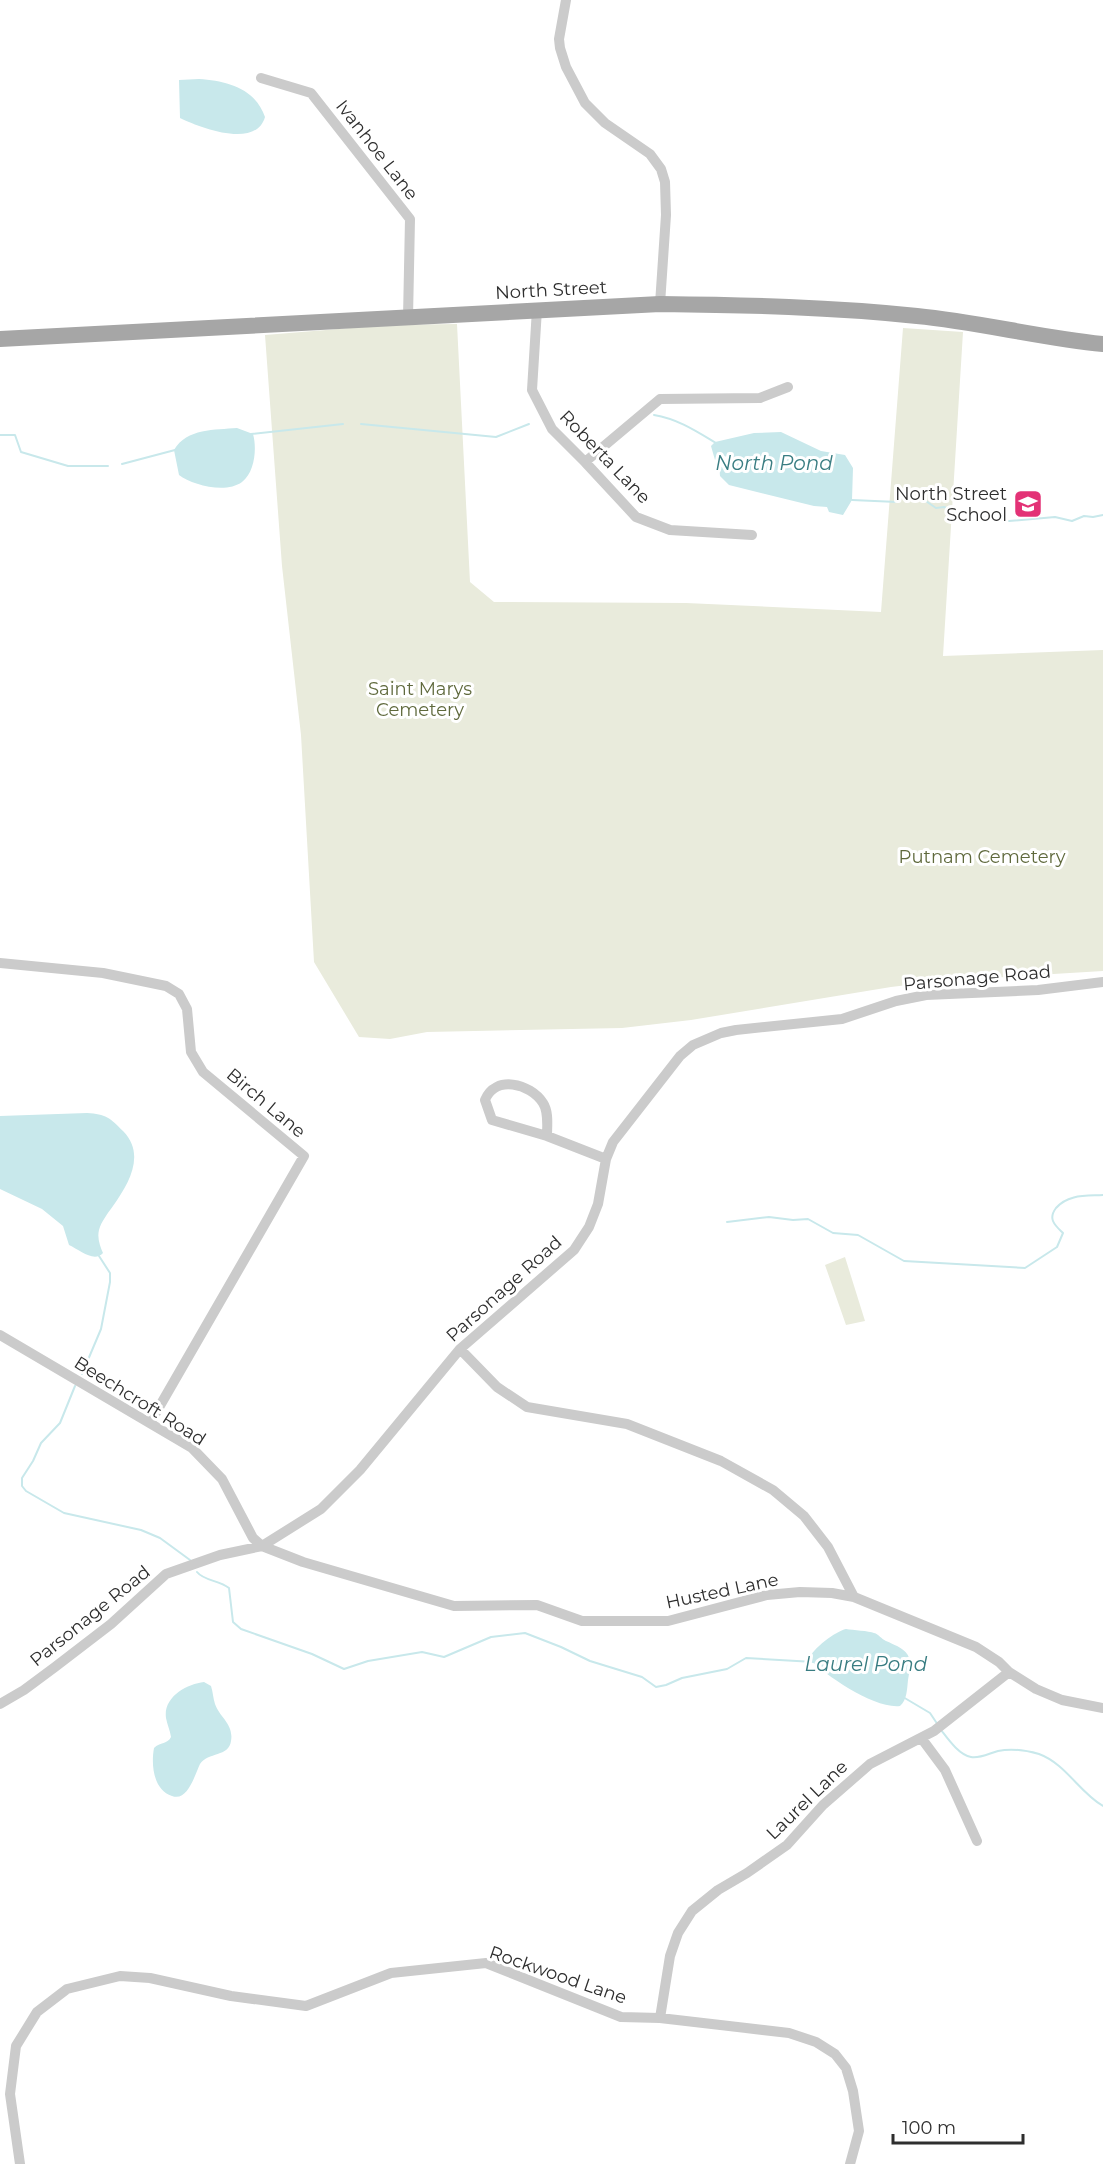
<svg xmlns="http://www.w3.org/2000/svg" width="1103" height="2164" font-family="Montserrat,sans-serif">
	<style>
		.green { fill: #e9ebdc }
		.water { fill: #c8e8eb }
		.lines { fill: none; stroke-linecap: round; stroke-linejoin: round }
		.stream { stroke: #c8e8eb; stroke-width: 2 }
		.minor { stroke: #cbcbcb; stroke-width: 10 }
		.primary { stroke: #a6a6a6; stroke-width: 16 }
		.labels { text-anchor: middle; stroke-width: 6; stroke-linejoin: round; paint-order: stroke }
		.street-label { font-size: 18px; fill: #2e2e2e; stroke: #fff }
		.poi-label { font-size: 18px; fill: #2e2e2e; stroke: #fff; text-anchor: end }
		.park-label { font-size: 18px; fill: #5f693c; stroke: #fff }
		.water-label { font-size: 20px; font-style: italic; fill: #397d82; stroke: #fff }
	</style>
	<rect width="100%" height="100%" fill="#fff"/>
	<path class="green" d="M457,324l13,258 24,20 192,1 195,9 22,-284 60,4 -20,324 160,-6v321l-162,10 -50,6 -200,33 -69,8 -195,4 -37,7 -31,-2 -45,-75 -13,-227 -19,-169 -17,-231 122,-10z
		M845,1257l20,64 -19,4 -21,-60z"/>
	<path class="water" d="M199,79c28,2 56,9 66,38 -9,32 -64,11 -85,1l-1,-38z
		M237,428l16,6c4,14 2,38 -11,48 -16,12 -50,3 -63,-7l-5,-25c13,-22 41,-20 63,-22z
		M781,432l40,19 24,4 8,13 -1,32 -9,15 -14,-3 -2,-5 -13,-1 -85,-21 -9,-9 -1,-12h5l4,2 3,-9 -10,-1 -6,4 -4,-14 4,-4 39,-9z
		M87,1113c19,1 23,5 36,18 23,23 6,53 -10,75 -5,7 -12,16 -14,24 -2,8 1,16 4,23 -9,10 -23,-3 -34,-8l-6,-19 -21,-17 -42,-20v-73z
		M846,1629c7,1 23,2 28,4 5,1 7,6 12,8 23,10 27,13 22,39 -1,9 -1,20 -8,26 -26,3 -73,-30 -91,-47 3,-10 27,-28 37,-30z
		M204,1682l7,4c2,6 2,12 4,18 5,14 19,20 16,37 -2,16 -23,11 -31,23 -5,10 -12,38 -28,32 -19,-6 -21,-32 -18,-48 6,-6 14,-4 17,-11 -1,-7 -4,-13 -5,-19 -3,-21 21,-34 38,-36z"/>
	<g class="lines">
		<path class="stream" d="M654,415c24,4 42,16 62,28
			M361,424l135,13 33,-13
			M251,434l92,-10
			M0,435h15l6,17 47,14h40
			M122,464l53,-14
			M911,499l9,-2 16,11 8,-1 19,7 46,7 46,-4 17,4 12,-5 9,1 10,-2
			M852,500l45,2
			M727,1222l42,-5 24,3 15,-1 25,14 25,2 46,26 121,7 32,-21 6,-14c-3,-3 -8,-7 -10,-12 -2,-5 0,-9 3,-13 12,-14 30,-12 47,-13
			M82,1374l19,-45 9,-47v-9l-11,-17
			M75,1386l-15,37 -19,20 -8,18 -11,17v8l4,5 38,22 77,17 19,8 30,22
			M197,1572c7,9 22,8 32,16l4,34 8,7 71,25 32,15 24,-8 54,-9 22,5 47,-20 34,-4 36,14 29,14 52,16 14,10 10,-2 16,-7 45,-9 19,-11 68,4
			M903,1697l27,16 8,12
			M941,1730c7,9 18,25 30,27 8,2 19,-4 27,-6 14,-3 27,-1 41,3 27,10 40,38 64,52"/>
		<path class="minor" d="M566,0l-7,39 1,9 6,19 19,36 20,20 45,31 11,15 4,13 1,33 -6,89
			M261,78l50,15 99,126 -2,99
			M537,309l-5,81 20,39 33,33 51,55 34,13 82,5
			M585,462l75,-63 100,-1 28,-11
			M0,963l103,10 63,13 13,8 8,15 4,43 12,20 101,84 -154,267
			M547,1136c0,-10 2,-24 -4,-33 -13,-20 -48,-28 -58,-3l7,20 55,16 59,23
			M0,1335l192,113 30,31 31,59 9,8 41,16 151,44 83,-1 45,16h86l99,-26 33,-3 32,1 22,4 122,50 23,15 10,10 27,17 26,11 41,8
			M460,1349l37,38 30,20 100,17 94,37 52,29 31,26 24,31 26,50
			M0,1704l24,-14 31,-23 56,-43 55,-50 54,-19 42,-9 59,-37 39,-39 100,-121 114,-99 15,-23 9,-23 8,-45 7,-17 67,-86 13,-11 28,-12 15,-3 106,-11 54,-18 30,-6 112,-5 65,-8
			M922,1739l23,31 32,71
			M660,2018l10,-62 8,-23 14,-22 26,-21 29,-17 40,-28 36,-40 47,-41 64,-33 75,-59
			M20,2164l-10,-70 6,-48 21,-34 30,-23 53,-13 30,2 81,18 75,10 85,-33 95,-10 135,54 39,1 129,15 27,9 19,12 11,14 7,23 6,40 -9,33"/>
		<path class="primary" d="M0,339l660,-35c86,1 172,3 257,12 62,6 124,22 186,28"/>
	</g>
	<defs>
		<g id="school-square" transform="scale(1.5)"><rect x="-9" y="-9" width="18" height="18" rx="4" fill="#e33276" stroke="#fff"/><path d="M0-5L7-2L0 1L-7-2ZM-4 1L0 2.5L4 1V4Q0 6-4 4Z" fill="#fff"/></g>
	</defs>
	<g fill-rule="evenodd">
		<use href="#school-square" x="1028" y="504"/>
	</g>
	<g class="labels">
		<g class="street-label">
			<text transform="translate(377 150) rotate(52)" y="6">Ivanhoe Lane</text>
			<text transform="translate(551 290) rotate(-3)" y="6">North Street</text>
			<text transform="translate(605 457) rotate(46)" y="6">Roberta Lane</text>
			<text transform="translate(977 978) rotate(-5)" y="6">Parsonage Road</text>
			<text transform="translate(266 1103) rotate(40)" y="6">Birch Lane</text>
			<text transform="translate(504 1289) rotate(-42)" y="6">Parsonage Road</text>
			<text transform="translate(140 1401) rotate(32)" y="6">Beechcroft Road</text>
			<text transform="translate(722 1591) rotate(-12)" y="6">Husted Lane</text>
			<text transform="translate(90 1616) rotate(-39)" y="6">Parsonage Road</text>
			<text transform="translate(807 1800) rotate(-44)" y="6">Laurel Lane</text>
			<text transform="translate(558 1975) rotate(19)" y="6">Rockwood Lane</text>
		</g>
		<g class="poi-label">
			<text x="1007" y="500">North Street<tspan x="1007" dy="21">School</tspan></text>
		</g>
		<g class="park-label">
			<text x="420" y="695">Saint Marys<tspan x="420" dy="21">Cemetery</tspan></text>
			<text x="982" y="863">Putnam Cemetery</text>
		</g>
		<g class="water-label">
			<text x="774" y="470">North Pond</text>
			<text x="866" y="1671">Laurel Pond</text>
		</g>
	</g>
	<path d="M893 2134v9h130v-9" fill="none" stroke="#2e2e2e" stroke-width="3"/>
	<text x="902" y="2134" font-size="18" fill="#2e2e2e" stroke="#ffffff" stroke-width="4.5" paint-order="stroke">100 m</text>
</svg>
